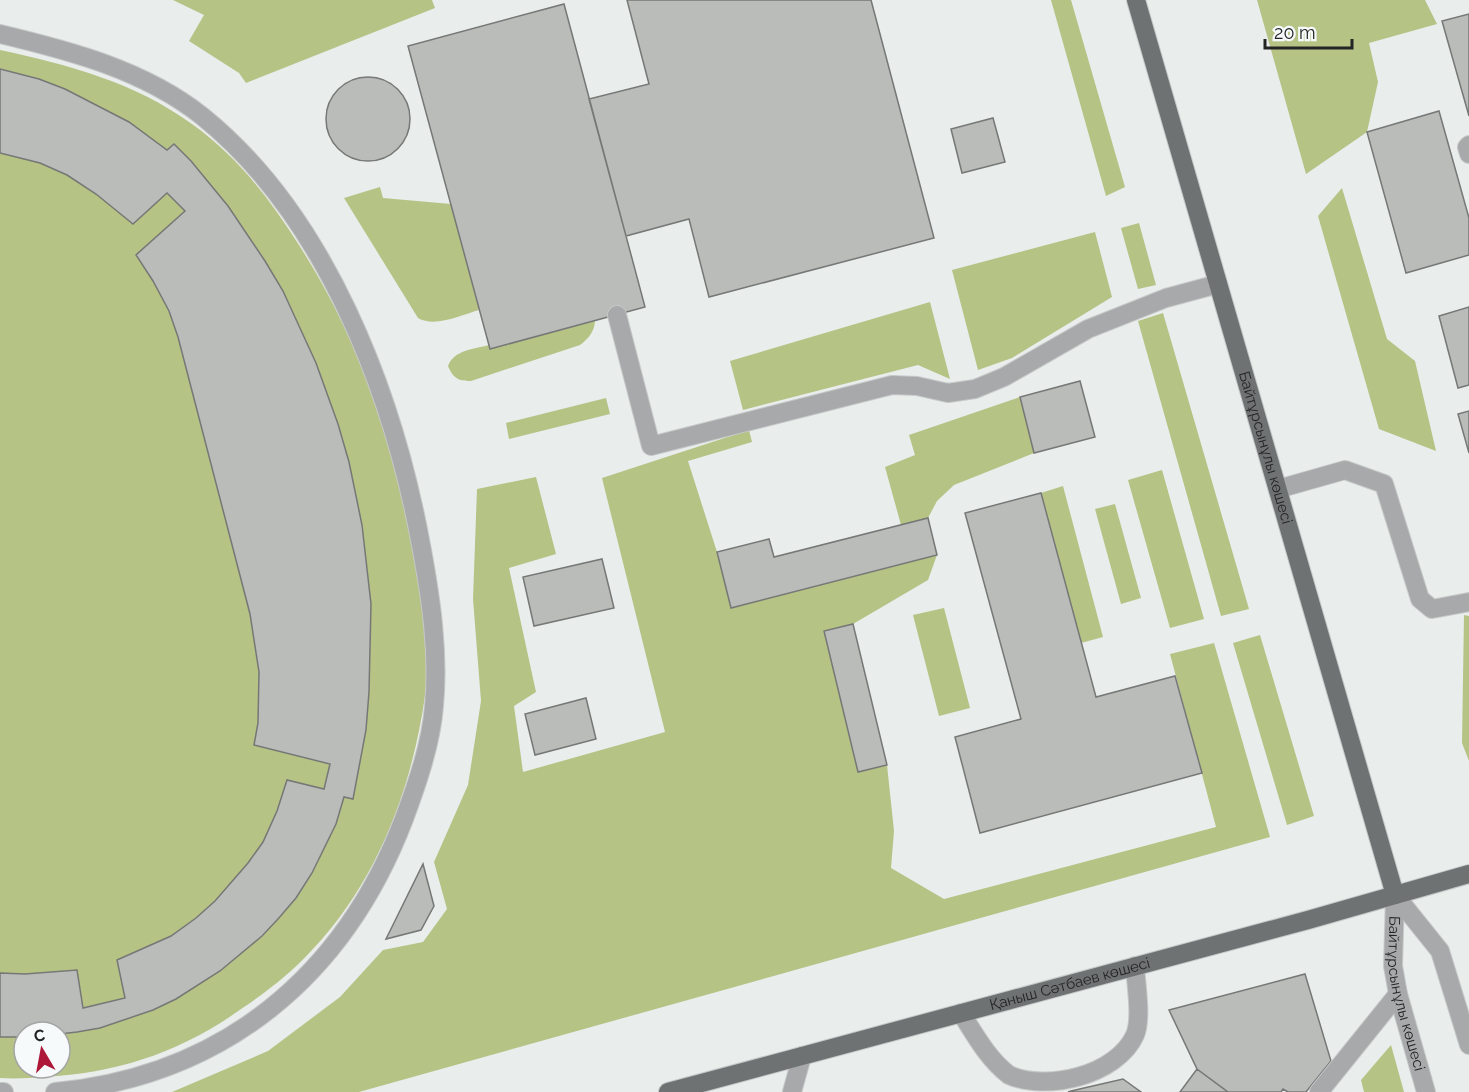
<svg xmlns="http://www.w3.org/2000/svg" width="1469" height="1092" font-family="Raleway,sans-serif">
	<style>
		.green { fill: #b5c385; fill-rule: evenodd }
		.building { fill: #b9bcb9; stroke: #757876; stroke-width: 1.5 }
		.lines { fill: none; stroke-linecap: round; stroke-linejoin: round }
		.minor-casing { stroke: #c5c9c8; stroke-width: 20 }
		.major-casing { stroke: #c5c9c8; stroke-width: 20 }
		.minor { stroke: #a8a9aa; stroke-width: 18 }
		.major { stroke: #6f7273; stroke-width: 18 }
		.labels { text-anchor: middle; stroke-width: 5; stroke-linejoin: round; paint-order: stroke }
		.street-label { font-size: 15px; fill: #232524; stroke: #f6fafa }
	</style>
	<rect width="100%" height="100%" fill="#e9edec"/>
	<path class="green" d="M173,0h259l3,8 -189,75 -7,-10 -50,-32 15,-26z
		M1051,0h20l54,187 -19,9z
		M1257,0h168l12,24 -68,19 9,39 -11,50 -61,42z
		M0,50c69,15 134,32 192,74 46,33 77,74 107,121 64,100 99,210 118,326 6,41 14,84 8,125 -13,92 -48,186 -113,254 -20,22 -43,40 -68,57 -61,44 -124,66 -200,70 -14,1 -29,2 -44,1zM24,1032h36v36h-36z
		M380,187l3,11 68,6 28,106c-18,5 -44,18 -61,8l-74,-120z
		M1342,188l45,151 28,22 21,90 -57,-22 -61,-213z
		M1139,223l17,62 -18,4 -17,-61z
		M1095,232l17,65 -100,61 -34,12 -26,-100z
		M930,302l20,77 -32,-14 -175,45 -13,-49z
		M1163,313l86,296 -28,7 -83,-295z
		M595,321c-1,11 -6,17 -15,24l-109,36c-13,0 -18,-3 -23,-15 6,-16 26,-17 41,-21l1,4z
		M1020,397l14,56 -80,32 -17,16 -9,17 -27,7 -16,-58 30,-12 -6,-20z
		M606,398l4,16 -101,25 -3,-16z
		M749,430l3,12 -64,19 29,91 14,56 206,-53 -9,25 -75,44 -29,7 34,141 29,-7 7,66 -3,37 53,31 272,-72 -46,-173 44,-11 56,194 -911,255h-187l96,-41 72,-54 43,-47 40,-8 24,-33 -13,-47 34,-77 13,-84 -8,-102 4,-110 59,-12 20,77 -47,14 27,124 -22,14 9,66 142,-40 -63,-254z
		M1162,470l42,149 -34,9 -42,-148z
		M1063,486l40,151 -22,6 -40,-150z
		M1115,504l26,94 -20,6 -26,-95z
		M944,608l26,100 -31,8 -26,-101z
		M1464,615l5,1v145l-7,-18z
		M1260,635l54,181 -27,9 -54,-182z
		M1391,1045l13,47h-40l-3,-12z"/>
	<path class="building" d="M627,0h244l63,238 -225,59 -20,-78 -63,17 -37,-137 60,-15z
		M564,4l81,303 -155,42 -82,-303z
		M1469,14v102l-27,-95z
		M0,69l39,10 26,10 64,33 38,28 7,-6 17,17 37,45 37,55 18,30 33,72 22,61 11,38 13,63 9,79 -2,88 -3,38 -13,69 -9,-2 -8,27 -24,49 -16,25 -18,21 -16,17 -42,35 -44,28 -23,11 -53,18 -23,4 -17,2v-2h-36v5h-24v-64l25,1 52,-4 6,38 42,-10 -8,-38 54,-24 25,-18 19,-17 33,-38 15,-21 14,-31 10,-31 37,9 6,-25 -76,-19 4,-22 1,-51 -9,-58 -72,-277 -9,-26 -16,-30 -17,-26 49,-44 -18,-18 -34,31 -37,-30 -29,-19 -27,-12 -40,-10z
		M326 119a42 42 0 1 1 84 0a42 42 0 1 1-84 0Z
		M1439,111l30,107v37l-63,18 -39,-141z
		M993,118l12,44 -43,11 -11,-44z
		M1469,307v78l-11,3 -19,-72z
		M1080,381l15,56 -61,16 -14,-56z
		M1469,411v42l-11,-39z
		M1041,493l55,204 79,-21 27,97 -222,60 -25,-96 66,-18 -56,-206z
		M928,518l9,37 -206,53 -14,-56 52,-13 5,18z
		M602,559l12,49 -80,18 -11,-49z
		M853,624l34,141 -29,7 -34,-141z
		M586,698l10,41 -61,16 -10,-41z
		M423,864l11,42 -13,24 -35,9z
		M1305,974l26,87 -25,31h-18l-5,-3 -2,3h-53l-31,-23 -28,-59z
		M1197,1069l31,23h-48z
		M1123,1079l18,13h-73l3,-1z"/>
	<g class="lines">
		<g class="minor-casing">
			<g id="minor">
				<path d="M0,34c71,17 144,36 202,82 124,100 191,277 219,429 10,53 18,108 13,161 -3,38 -17,78 -30,113 -60,157 -180,257 -349,273"/>
				<path d="M1469,145l-2,2 2,7"/>
				<path d="M617,315l34,131 241,-61 25,1 31,7 27,-4 29,-12 84,-48 78,-31 52,-14"/>
				<path d="M1278,489l67,-19 39,14 36,115 12,10 37,-7"/>
				<path id="s1" d="M1395,895l-2,71 5,28 28,98"/>
				<path d="M1395,895l45,56 29,94"/>
				<path d="M961,1013c14,22 27,46 48,62 38,17 108,0 126,-40 7,-17 1,-50 0,-69"/>
				<path d="M0,1092h4"/>
				<path d="M792,1092l10,-36"/>
				<path d="M1319,1092l79,-98"/>
			</g>
		</g>
		<g class="major-casing">
			<g id="major">
				<path id="s2" d="M1136,0l259,895"/>
				<path id="s3" d="M668,1092l640,-172 161,-46"/>
			</g>
		</g>
		<use href="#minor" class="minor"/>
		<use href="#major" class="major"/>
	</g>
	<g class="labels">
		<g class="street-label">
			<text dy="5" stroke="none"><textPath href="#s2" startOffset="466">Байтұрсынұлы көшесі</textPath></text>
			<text dy="5" stroke="none"><textPath href="#s3" startOffset="416">Қаныш Сәтбаев көшесі</textPath></text>
			<text dy="5" stroke="none"><textPath href="#s1" startOffset="100">Байтұрсынұлы көшесі</textPath></text>
		</g>
	</g>
	<g transform="translate(42 1050) rotate(350)"><circle r="28" fill="#f6fafa" stroke="#a2a5a4" stroke-width="1.5"/>
	<path d="M0-4.5L10 22L0 15L-10 22Z" fill="#ad1839"/>
	<text y="-9" font-size="16" font-weight="bold" text-anchor="middle" fill="#232524">С</text>
	</g>
	<path d="M1265 39v9h87v-9" fill="none" stroke="#232524" stroke-width="3"/>
	<text x="1274" y="39" font-size="18" fill="#232524" stroke="#f6fafa" stroke-width="4.5" paint-order="stroke">20 m</text>
</svg>
